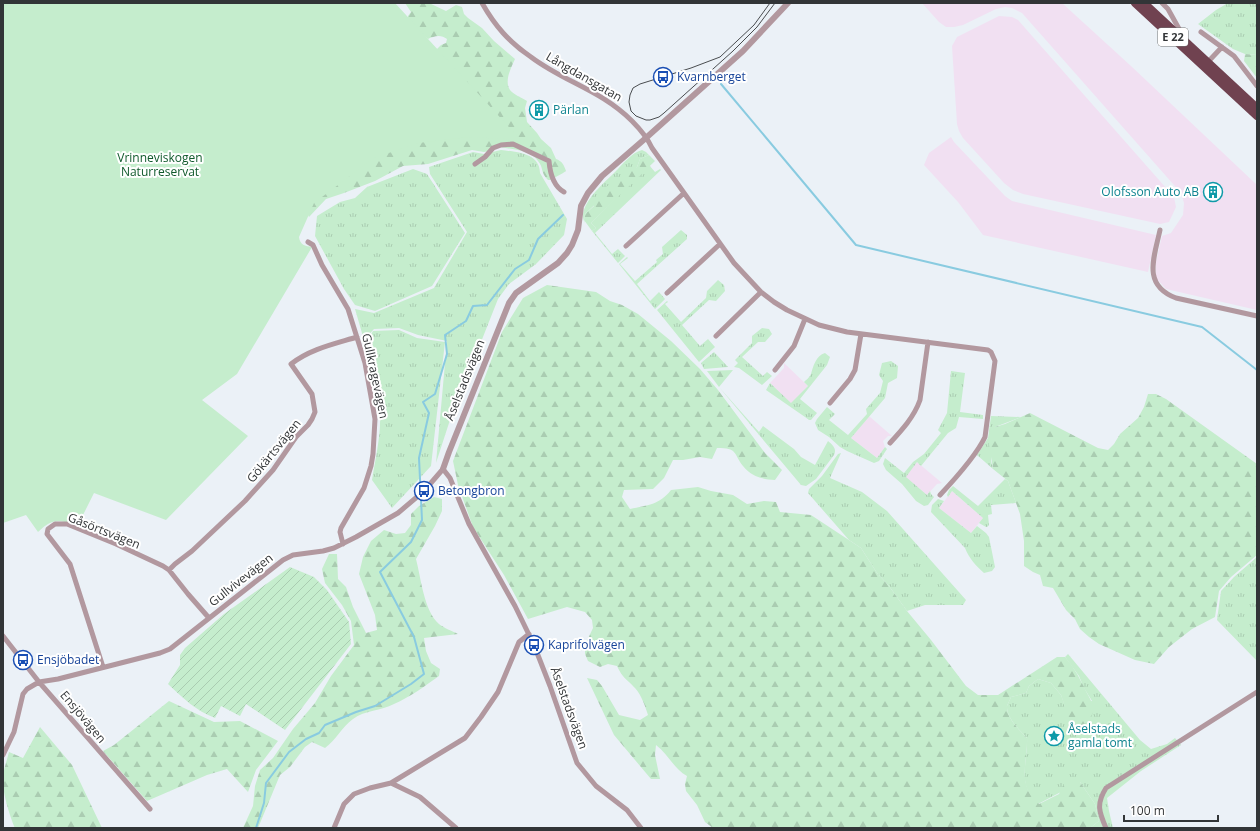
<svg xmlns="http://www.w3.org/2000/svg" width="1260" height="831" font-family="'Open Sans',sans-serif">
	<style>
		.industrial { fill: #f1e0f2 }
		.grass { fill: url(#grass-tufts) }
		.forest { fill: url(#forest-firs) }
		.park { fill: #c5edcd }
		.garden { fill: url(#garden-furrows) }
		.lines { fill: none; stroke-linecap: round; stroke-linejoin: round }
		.stream { stroke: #89cbe0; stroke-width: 2 }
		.minor { stroke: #b2989f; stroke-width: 5 }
		.tertiary { stroke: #b2989f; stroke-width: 6 }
		.trunk { stroke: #704250; stroke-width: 8 }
		.tram { stroke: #4a4d50; stroke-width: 1 }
		.labels { text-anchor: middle; stroke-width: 4; stroke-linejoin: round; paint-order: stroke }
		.shield { fill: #fff; stroke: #707273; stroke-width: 1 }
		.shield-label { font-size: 11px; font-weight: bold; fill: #323537 }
		.street-label { font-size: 12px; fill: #323537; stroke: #fff }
		.transit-label { font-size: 12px; fill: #164399; stroke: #fff; text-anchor: start }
		.culture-label { font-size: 12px; fill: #0d838f; stroke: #fff; text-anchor: start }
		.park-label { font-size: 12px; fill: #0f592b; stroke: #fff }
	</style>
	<defs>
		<pattern id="grass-tufts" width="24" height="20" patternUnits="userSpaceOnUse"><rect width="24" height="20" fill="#c5edcd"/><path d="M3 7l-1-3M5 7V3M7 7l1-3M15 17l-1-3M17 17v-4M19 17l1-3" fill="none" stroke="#aaccb1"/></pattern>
		<pattern id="forest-firs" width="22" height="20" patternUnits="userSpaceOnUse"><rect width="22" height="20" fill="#c5edcd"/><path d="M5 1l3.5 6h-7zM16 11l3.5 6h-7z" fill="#aaccb1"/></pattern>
		<pattern id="garden-furrows" width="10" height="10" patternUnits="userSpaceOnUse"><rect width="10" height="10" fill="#c5edcd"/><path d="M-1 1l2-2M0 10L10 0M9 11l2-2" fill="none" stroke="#aaccb1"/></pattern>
	</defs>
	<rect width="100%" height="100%" fill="#ebf1f7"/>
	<path class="industrial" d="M922,3h140l69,63 126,119v125l-91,-21 -10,-11v-16l6,-26 9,-3 12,-18 1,-12 -3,-10 -159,-180 -10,-5 -7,-1 -9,2 -33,16 -9,2h-8l-7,-5z
		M999,16l13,1 6,3 156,177 2,10 -7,15 -9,2 -137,-30 -10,-4 -9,-7 -41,-45 -4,-7 -2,-7 -5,-78 5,-9z
		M951,137l3,5 51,54 7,5 144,34 -8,37 -165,-37 -25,-33 -34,-37 5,-12z
		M784,363l24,23 -17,18 -21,-21 14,-15z
		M869,416l23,20h-4l-5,5 2,6 -8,11 -26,-20z
		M917,462l25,21 -5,1 -10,11 -22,-18z
		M952,491l31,27 -12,15 -32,-25z"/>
	<path class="grass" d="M1228,3h29v52l-12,-1 -12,-5 -35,-25 18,-14z
		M501,150c15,2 39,3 39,23l27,46 -3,16 -28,29 -27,20 -11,15 -49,124 -13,40 11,-122 -29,-6 -19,-7 -25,1 -10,11 -9,-31 19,4 60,-25 33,-56 -37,-58 -1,-7 44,-15 11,2z
		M642,150l4,2 3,3 -9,4 -3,8 -17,14 -35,33 -1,6 1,3c-10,-16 20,-41 30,-51 8,-8 16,-19 27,-22z
		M649,165l6,7 5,-3 1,1 -66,63 17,21 6,-5 7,7 -7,7 -26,-32 4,-3 -5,-5z
		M413,169l14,5 38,59 -33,53 -57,25 -20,-6 -11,-16 -29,-53 2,-20 23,-14 15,-4 12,-11z
		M681,230l6,5v4l-50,45 13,17 9,-9 6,7 -10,10 -36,-45 8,-7 1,1 -8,6 15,17 22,-19 -1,-2 7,-6 -1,-7z
		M718,280l6,5 1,6 -9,10 -7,-1 -27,25 18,21 8,-7 7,8 -16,15 -42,-52 10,-9 1,1 -3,2 16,18 25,-24 1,-7z
		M762,328l7,1 3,5 -7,8h-7l-16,15 21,19 4,-4 5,4 -10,9 -23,-17 -5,-1 4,-4 -3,-3 17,-17v-7z
		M399,330l18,8 28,4 -14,124 -39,42 -20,-28c3,-19 9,-45 8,-64 -1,-24 -9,-49 -15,-72l8,-13z
		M714,352l14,15 -24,2 -3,-6z
		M825,353l5,4 -3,8 -27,34 17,14 -6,7h-2l-4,-3 -39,-27 4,-7 21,20 17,-17 -4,-4c2,-2 6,-5 7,-8 2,-7 5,-19 14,-21z
		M891,361l7,5 -1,12 -9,5 -3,15 -34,40 26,20 8,-11 2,2 -8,12 -5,2 -27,-12 -7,-4 -11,-10 -11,-7 -3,-7 2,-4 10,-12 8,7 -6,6 19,15 19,-21 -1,-5 14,-16 3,-12 -4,-6 3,-12z
		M951,371l14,2 -5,39 23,3v4l-24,-2 -3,11 -8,5 -27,33 -4,-4 -11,15 21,18 3,-4 1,3 3,3 -6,8 -4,1 -8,-5 -14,-17 -16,-14 -3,-6 2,-6 19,15 9,-11 11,-8 17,-21 -3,-3 9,-17z
		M719,387l40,45 4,-6 31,23 7,8 14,8 13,-24c5,4 9,8 6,14l-18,24 -10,7 -5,-1z
		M991,416l30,1 -26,10 -4,34 2,8 -16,-14 11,-17z
		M841,453l-11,25 32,14 25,19 79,89 -3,5h-38l-18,6 -18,-25 -12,-13 -16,-25 -12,-8 -41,-47 1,-4 13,-13 16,-22z
		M1005,479l3,2 8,22 -25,2 1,9 -4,1 1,10 -2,2h-1l-7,-4 4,-5 -31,-27 -4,6 -1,-2 2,-5 4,-4 25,20z
		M938,499l6,2 -5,7 32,25 6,-7 9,7 3,4 6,30 -3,4 -8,2c-8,-7 -15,-15 -19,-25l-34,-36 1,-7z
		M1257,557v104l-40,-41 4,-29 13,-14z
		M1068,654l72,86 11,9 16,-5 8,-6 6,7 -40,26 -34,27 2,13 4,17h-23l9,-7 -4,-17 -15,-22 -42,22c-22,-20 -10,-41 -11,-66 -7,-7 -21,-21 -20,-32 1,-3 3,-6 4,-9l15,-4 3,-7 9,-7 13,4 10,12 4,11 27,-5 -8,-13 -5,-12 -14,-19z"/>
	<path class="forest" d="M206,3l231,46 4,-4 5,-2 1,-4c-6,-5 -13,-3 -19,0l-20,-17v-6l3,-4 -6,-9h24l17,8 10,-6 6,2 2,7 4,4 14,10 12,13 21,18c-4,9 -11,22 -5,31 3,4 12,8 17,11l-2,7 2,14 10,11 4,6 10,9 5,11c6,2 8,6 10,12 -5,4 -10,5 -15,9h-3c-8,-8 -4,-12 -10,-19 -8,-12 -31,-12 -44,-15l-5,5 -5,1 -12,-2 -44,14 -25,2 -28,15 -31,12 -18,6 -17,18z
		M1245,54l12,1v23l-13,-17z
		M649,155l6,6 -64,62 5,5 -4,3 -8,-11 1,-6 9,-8c0,-7 13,-21 19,-24 1,-1 6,-1 7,-2l4,-8 13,-5 3,-8z
		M547,285l49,7 14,9 12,4 16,9 33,27 29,28 18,21 47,63 17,17 -7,10c-13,-1 -23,-3 -32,-14 -10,-13 -5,-18 -26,-18l-5,11 -12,-2 -17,3h-10l-9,18 -11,11 -29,1 -2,7 8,12c18,-4 29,-4 41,-19l27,-3 13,4 22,4 14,9 17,-3 12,1 4,10 31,3 50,33 16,25 12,13 18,25 24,29 35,46 12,9h20l59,-38h8c8,9 13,18 19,30 6,14 14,18 5,35l-12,5 -7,-5 -9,-27 -10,-12 -13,-4 -9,7 -3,7 -15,4c-1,3 -3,6 -4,9 -1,11 13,25 20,32 1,25 -11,46 12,66l20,-10 7,-14 14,2 15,22 4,17 -9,7h-377l-8,-6 -8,-17 -11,-14 -1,-7 2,-8c-13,-7 -19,-22 -31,-31l-1,10 5,24h-9l-37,-44 -27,-57 10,2 5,6 17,29 21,5 8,-5c-3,-9 -6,-19 -13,-27 -8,-9 -12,-9 -18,-22l-9,-2 -8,3 -12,-6 -3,-7v-9l8,-17 -1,-8 -7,-8 -18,-5 -39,12 -24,-44 -31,-48 -15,-42 -5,-24 49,-129 21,-34z
		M733,370l-14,17 -12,-16z
		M1148,394h8l10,5 91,65v91l-26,22 -12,14 -4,26 -23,12 -23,18 -15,17 -19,-4 -36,-16 -10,-7 -9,-8 -5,-10 -9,-9 -13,-22 -10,-2 -3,-11 -7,-3 -9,-6v-25l-4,-27 -12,-33 -15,-12 -4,-25 1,-10 5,-7 10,-3 25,-11 68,35 10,2 6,-6 6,-10 18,-16 6,-11z
		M434,497l8,2v12l-7,15 -19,33c5,19 8,52 23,65 5,4 13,7 19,10l-34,4 2,13 5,12 9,6 -1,7c-14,10 -29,21 -45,28 -13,7 -29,6 -41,15 -11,8 -17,21 -28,29l-13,-6 -7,5 -15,20 -10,8 -22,53h-15l10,-22 2,-20 5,-16 13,-12 20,-29 22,-26 16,-27 23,-31 -3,-24 -9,-16 -17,-22 -3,-14 7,-15h8l1,25 8,8 7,20 13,26 11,-3 -2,-15 -16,-41 4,-17 8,-16 13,-11 12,4 9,-1 6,-8v-11l8,-8z
		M169,701l45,21 26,-1 38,20 -22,29 -8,22 -21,-23 -20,6 -60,26 -44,-50 11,-6z
		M40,727l32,38 30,63h-87c-5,-11 -14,-40 -12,-52 1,-8 4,-16 6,-24l14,6z"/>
	<path class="park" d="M3,3h392l134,146 -23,-10 -37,-2 -51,6 -44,15 -60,45 -15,34c1,8 6,9 13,10l-75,127 -35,26 46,36 -82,84 -72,-27 -16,32c-20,-4 -24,-8 -40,7l-12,-17 -23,8z"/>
	<path class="garden" d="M290,567l24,10 13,13 22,32 2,22 -66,86 -39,-26 -6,12 -19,-10 -6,12c-19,-7 -32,-20 -47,-34l12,-19v-10l5,-7 39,-34z"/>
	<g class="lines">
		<path class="stream" d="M721,84l135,161 346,82 55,43
			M256,828l8,-25 2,-20 23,-31 17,-13 13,-6 6,-8 31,-13 19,-6 36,-22 13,-10 -10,-37 -34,-65 31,-30 11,-22 -3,-62 10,-45 -6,-11 12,-8 12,-40 -2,-19 21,-14 7,-15 14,-1 28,-36 14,-9 9,-21 25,-24"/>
		<path class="minor" d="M482,3c13,23 27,39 49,54 33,25 70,33 101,64 8,8 15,16 20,27l82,115 27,29 13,10 13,8 32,15 28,7 141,18 3,2 4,9 -10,76c-9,19 -30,42 -45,58
			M1162,3l6,6 15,27
			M1201,32l33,24 23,30
			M1206,64l16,-17
			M475,164l10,-7 8,-9 8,-3 12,-1 36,17c1,12 4,25 15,31
			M1160,230c-6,28 -18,55 16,68l81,18
			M308,242l5,3 9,20 26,44 17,54 10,56 -2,35 -2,12 -7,22 -23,40 -1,4 3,12
			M626,246l58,-53
			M667,293l53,-49
			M716,336l45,-44
			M775,370l19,-24 11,-27
			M830,403l20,-24 5,-9 6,-36
			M890,443c12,-13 24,-26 30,-43l8,-58
			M169,570l6,-6 17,-13 53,-50 28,-31 23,-33 12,-12 4,-6 3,-7 -3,-18 -21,-30c19,-15 43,-20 66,-27
			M3,636l36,46 111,127
			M103,667l-33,-103 -23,-30 1,-5 7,-5h12l49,20 47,22 6,4 19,24 21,24
			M3,755l11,-23 9,-38 4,-5 12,-7 19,-3 102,-26 10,-4 113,-89 10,-5 30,-4 11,-3 22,-11 42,-24 26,-22 19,-22 7,9 19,46 46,82 19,39 16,41 27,77 19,23 31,24 14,18
			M391,783l29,14 36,31
			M334,828l10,-24 10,-10 16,-6 21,-5 74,-45 16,-21 17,-25 21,-50 10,-8
			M1106,828c-7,-16 -10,-24 0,-40l151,-96"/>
		<path class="tertiary" d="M443,469l6,-17 60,-149 7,-10 42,-30 9,-10 5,-8 6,-15 3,-24 7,-13 14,-17 45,-39 96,-86 45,-48"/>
		<path class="trunk" d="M1135,3l122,113
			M1144,3l113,105"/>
		<path class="tram" d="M770,3l-16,22 -34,32 -29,11 -51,16 -7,4 -3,7 -1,7 2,9 5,5 10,4h4l9,-3 5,-4 69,-62 24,-24 18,-24"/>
	</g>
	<defs>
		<g id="bus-ring" transform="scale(1)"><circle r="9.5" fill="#fff" stroke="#1a4fb4" stroke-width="1.5"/><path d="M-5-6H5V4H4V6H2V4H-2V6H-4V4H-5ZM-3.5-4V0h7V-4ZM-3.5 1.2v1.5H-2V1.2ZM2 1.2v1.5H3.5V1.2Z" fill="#1a4fb4"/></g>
		<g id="building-ring" transform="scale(1)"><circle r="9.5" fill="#fff" stroke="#0f9aa8" stroke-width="1.5"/><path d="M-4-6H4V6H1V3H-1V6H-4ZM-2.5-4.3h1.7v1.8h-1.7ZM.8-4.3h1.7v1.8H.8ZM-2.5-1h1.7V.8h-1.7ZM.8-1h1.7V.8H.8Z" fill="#0f9aa8"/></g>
		<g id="sight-ring" transform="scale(1)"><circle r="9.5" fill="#fff" stroke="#0f9aa8" stroke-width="1.5"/><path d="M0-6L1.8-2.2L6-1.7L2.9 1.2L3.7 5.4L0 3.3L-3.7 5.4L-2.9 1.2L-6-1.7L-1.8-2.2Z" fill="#0f9aa8"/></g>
	</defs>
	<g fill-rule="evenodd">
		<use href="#bus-ring" x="663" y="77"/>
		<use href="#building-ring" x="539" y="110"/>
		<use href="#building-ring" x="1213" y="192"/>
		<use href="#bus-ring" x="424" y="491"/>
		<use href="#bus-ring" x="534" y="645"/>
		<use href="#bus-ring" x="23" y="660"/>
		<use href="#sight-ring" x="1054" y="736"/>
	</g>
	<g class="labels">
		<rect class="shield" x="1158" y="28" width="30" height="18" rx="3"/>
		<g class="shield-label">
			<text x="1173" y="41">E 22</text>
		</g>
		<g class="street-label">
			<text transform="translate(584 77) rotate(30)" y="4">Långdansgatan</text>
			<text transform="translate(375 376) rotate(78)" y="4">Gullkragevägen</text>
			<text transform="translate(465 380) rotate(-68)" y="4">Åselstadsvägen</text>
			<text transform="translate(274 451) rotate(-51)" y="4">Gökärtsvägen</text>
			<text transform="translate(104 531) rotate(22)" y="4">Gåsörtsvägen</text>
			<text transform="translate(241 580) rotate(-38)" y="4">Gullvivevägen</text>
			<text transform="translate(569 708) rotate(70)" y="4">Åselstadsvägen</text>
			<text transform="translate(83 717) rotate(50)" y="4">Ensjövägen</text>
		</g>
		<g class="transit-label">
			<text x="677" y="81">Kvarnberget</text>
			<text x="438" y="495">Betongbron</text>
			<text x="548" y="649">Kaprifolvägen</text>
			<text x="37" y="664">Ensjöbadet</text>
		</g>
		<g class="culture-label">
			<text x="553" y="114">Pärlan</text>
			<text x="1199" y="196" text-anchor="end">Olofsson Auto AB</text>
			<text x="1068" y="733">Åselstads<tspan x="1068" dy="14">gamla tomt</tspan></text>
		</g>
		<g class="park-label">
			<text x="160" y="162">Vrinneviskogen<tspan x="160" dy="14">Naturreservat</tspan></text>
		</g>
	</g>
	<rect width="1260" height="831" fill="none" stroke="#323537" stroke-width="8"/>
	<path d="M1124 815v6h94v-6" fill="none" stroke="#323537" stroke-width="2"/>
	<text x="1130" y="815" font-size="12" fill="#323537" stroke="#ffffff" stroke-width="3" paint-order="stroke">100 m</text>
</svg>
